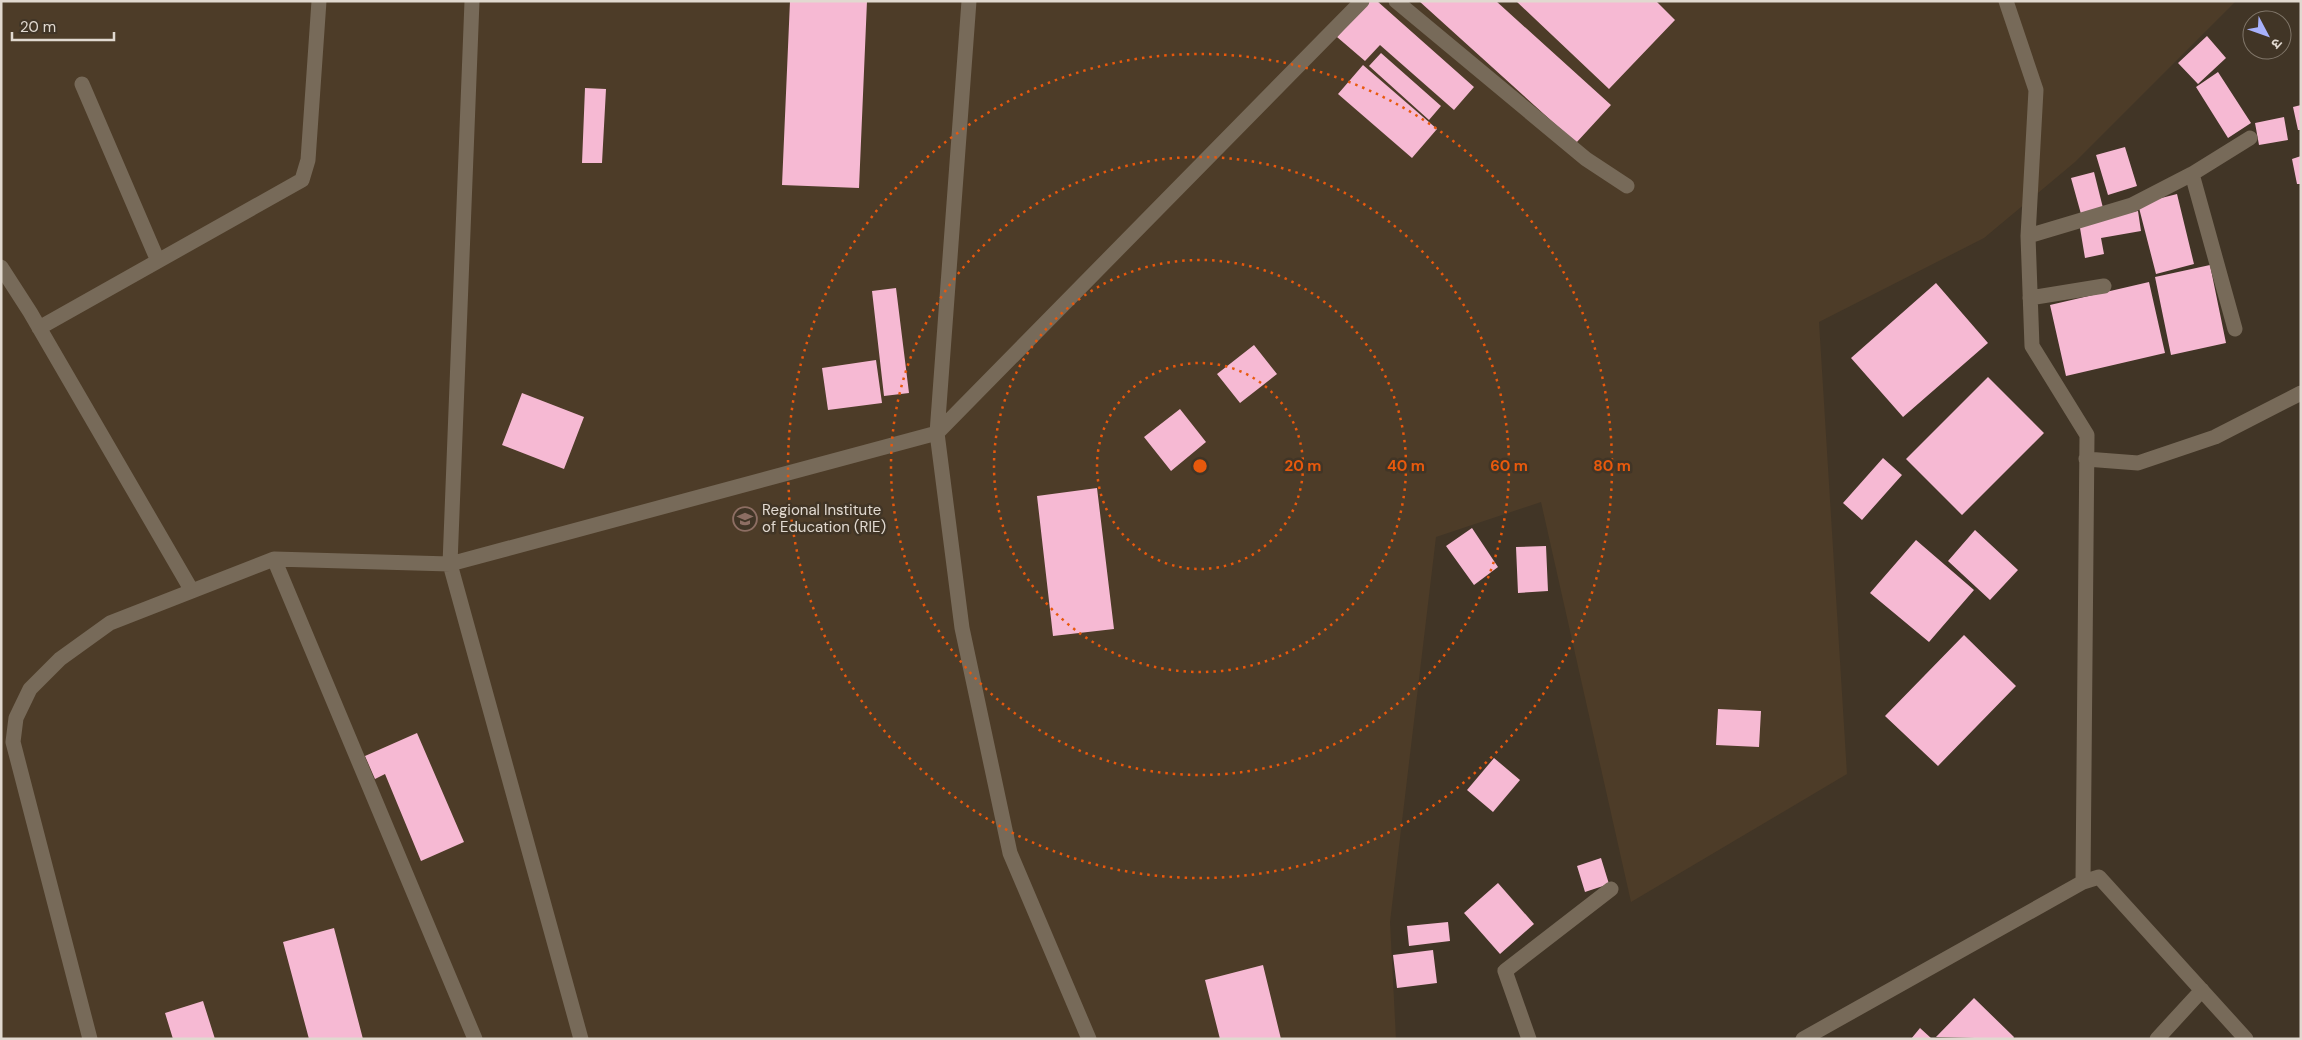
<svg xmlns="http://www.w3.org/2000/svg" width="2302" height="1040" font-family="'DM Sans','Noto Sans Devanagari',sans-serif">
	<style>
		.built { fill: #4d3c28 }
		.building { fill: #f6b9d3 }
		.lines { fill: none; stroke-linecap: round; stroke-linejoin: round }
		.minor { stroke: #776a59; stroke-width: 15 }
		.ring { fill: none; stroke: #e8590c; stroke-width: 2.5; stroke-dasharray: 2.5 5 }
		.labels { text-anchor: middle; stroke-width: 5; stroke-linejoin: round; paint-order: stroke }
		.poi-label { font-size: 15px; fill: #e1d9d0; stroke: #413526; text-anchor: start }
		.centre { fill: #e8590c; stroke: #413526; stroke-width: 2.5 }
		.ring-label { font-size: 15px; text-anchor: middle; font-weight: bold; fill: #e8590c; stroke: #413526; stroke-width: 5; stroke-linejoin: round; paint-order: stroke }
	</style>
	<rect width="100%" height="100%" fill="#413526"/>
	<path class="built" d="M1,1h2235l-161,161 -91,76 -165,84 28,452 -216,128 -90,-400 -105,35 -46,385 6,117h-1395z"/>
	<path class="building" d="M790,1h77l-8,187 -77,-3z
		M1369,1h8l97,86 -20,23 -74,-65 -15,16 -28,-24z
		M1419,1h77l115,104 -35,38z
		M1516,1h140l19,19 -66,69z
		M2207,36l19,22 -28,26 -20,-21z
		M1381,53l60,53 -12,14 -60,-54z
		M1363,65l74,64 -25,29 -74,-64z
		M2218,72l33,51 -23,15 -32,-51z
		M585,88l21,1 -4,74h-20z
		M2301,105v25h-3l-5,-23z
		M2284,117l4,23 -29,5 -4,-22z
		M2125,147l12,39 -29,9 -12,-40z
		M2301,156v28h-4l-5,-25z
		M2094,172l9,36 -22,6 -10,-36z
		M2177,194l17,70 -38,10 -18,-70z
		M2138,211l3,20 -40,7 3,16 -19,4 -6,-36z
		M2210,265l16,78 -55,12 -16,-78z
		M2149,282l16,71 -99,23 -16,-71z
		M1936,283l52,60 -85,74 -52,-59z
		M896,288l13,105 -25,3 -12,-105z
		M1254,345l23,29 -37,29 -23,-29z
		M876,360l6,43 -54,7 -6,-42z
		M1988,377l56,56 -82,82 -56,-56z
		M522,393l62,24 -20,52 -62,-24z
		M1180,409l26,33 -35,29 -27,-34z
		M1883,458l19,17 -40,45 -19,-17z
		M1097,488l17,141 -61,7 -16,-140z
		M1472,528l26,39 -24,18 -28,-39z
		M1975,530l43,40 -28,30 -42,-39z
		M1916,540l58,50 -45,52 -59,-49z
		M1546,546l2,45 -30,2 -2,-46z
		M1964,635l52,51 -78,80 -53,-50z
		M1718,709l43,2 -2,36 -43,-2z
		M417,733l47,109 -43,19 -36,-87 -10,5 -10,-23z
		M1494,758l26,22 -27,32 -26,-22z
		M1601,858l8,26 -24,8 -8,-26z
		M1498,883l36,41 -34,30 -36,-41z
		M1448,922l2,19 -41,5 -2,-20z
		M334,928l29,111h-54l-26,-97z
		M1433,950l4,33 -40,5 -4,-33z
		M1263,965l18,74h-61l-15,-59z
		M1974,998l40,39 -1,2 -77,-2z
		M203,1001l12,38h-42l-8,-26z
		M1920,1028l12,11h-21z"/>
	<g class="lines">
		<path class="minor" d="M472,1l-22,563 131,475
			M969,1l-32,432 25,195 48,225 79,186
			M1396,1l190,158 41,27
			M2006,1l30,89 -8,146 4,110 55,89 -4,447 16,-5 147,162
			M82,84l76,177
			M2192,174l43,155
			M2028,236l104,-31 60,-31 58,-36
			M1,267l29,45 162,279
			M2030,298l74,-12
			M39,328l263,-148 6,-20 11,-159
			M2086,459l52,4 77,-26 86,-44
			M90,1039l-77,-297 3,-24 14,-29 30,-30 50,-36 164,-64
			M475,1039l-201,-480 176,5 487,-131 425,-432
			M1529,1039l-24,-68 106,-82
			M1803,1039l280,-157
			M2157,1039l45,-49"/>
	</g>
	<g class="ring">
		<circle cx="1200" cy="466" r="103"/>
		<circle cx="1200" cy="466" r="206"/>
		<circle cx="1200" cy="466" r="309"/>
		<circle cx="1200" cy="466" r="412"/>
	</g>
	<defs>
		<g id="university-ring" transform="scale(1.25)"><circle r="9.5" fill="#413526" stroke="#8d6e63" stroke-width="1.5"/><path d="M0-5L7-2L0 1L-7-2ZM-4 1L0 2.5L4 1V4Q0 6-4 4Z" fill="#8d6e63"/></g>
	</defs>
	<g fill-rule="evenodd">
		<use href="#university-ring" x="745" y="519"/>
	</g>
	<g class="labels">
		<g class="poi-label">
			<text x="762" y="515">Regional Institute<tspan x="762" dy="17">of Education (RIE)</tspan></text>
		</g>
	</g>
	<circle cx="1200" cy="466" r="8" class="centre"/>
	<g class="ring-label">
		<text x="1303" y="471">20 m</text>
		<text x="1406" y="471">40 m</text>
		<text x="1509" y="471">60 m</text>
		<text x="1612" y="471">80 m</text>
	</g>
	<rect width="2302" height="1040" fill="none" stroke="#e1d9d0" stroke-width="5"/>
	<g transform="translate(2267 35) rotate(131)"><circle r="24" fill="#413526" stroke="#81776a"/>
	<path d="M0-4L9 19L0 12L-9 19Z" fill="#a7b1fc"/>
	<text y="-8" font-size="14" font-weight="bold" text-anchor="middle" fill="#e1d9d0">उ</text>
	</g>
	<path d="M12 32v8h102v-8" fill="none" stroke="#e1d9d0" stroke-width="2.5"/>
	<text x="20" y="32" font-size="15" fill="#e1d9d0" stroke="#413526" stroke-width="4" paint-order="stroke">20 m</text>
</svg>
